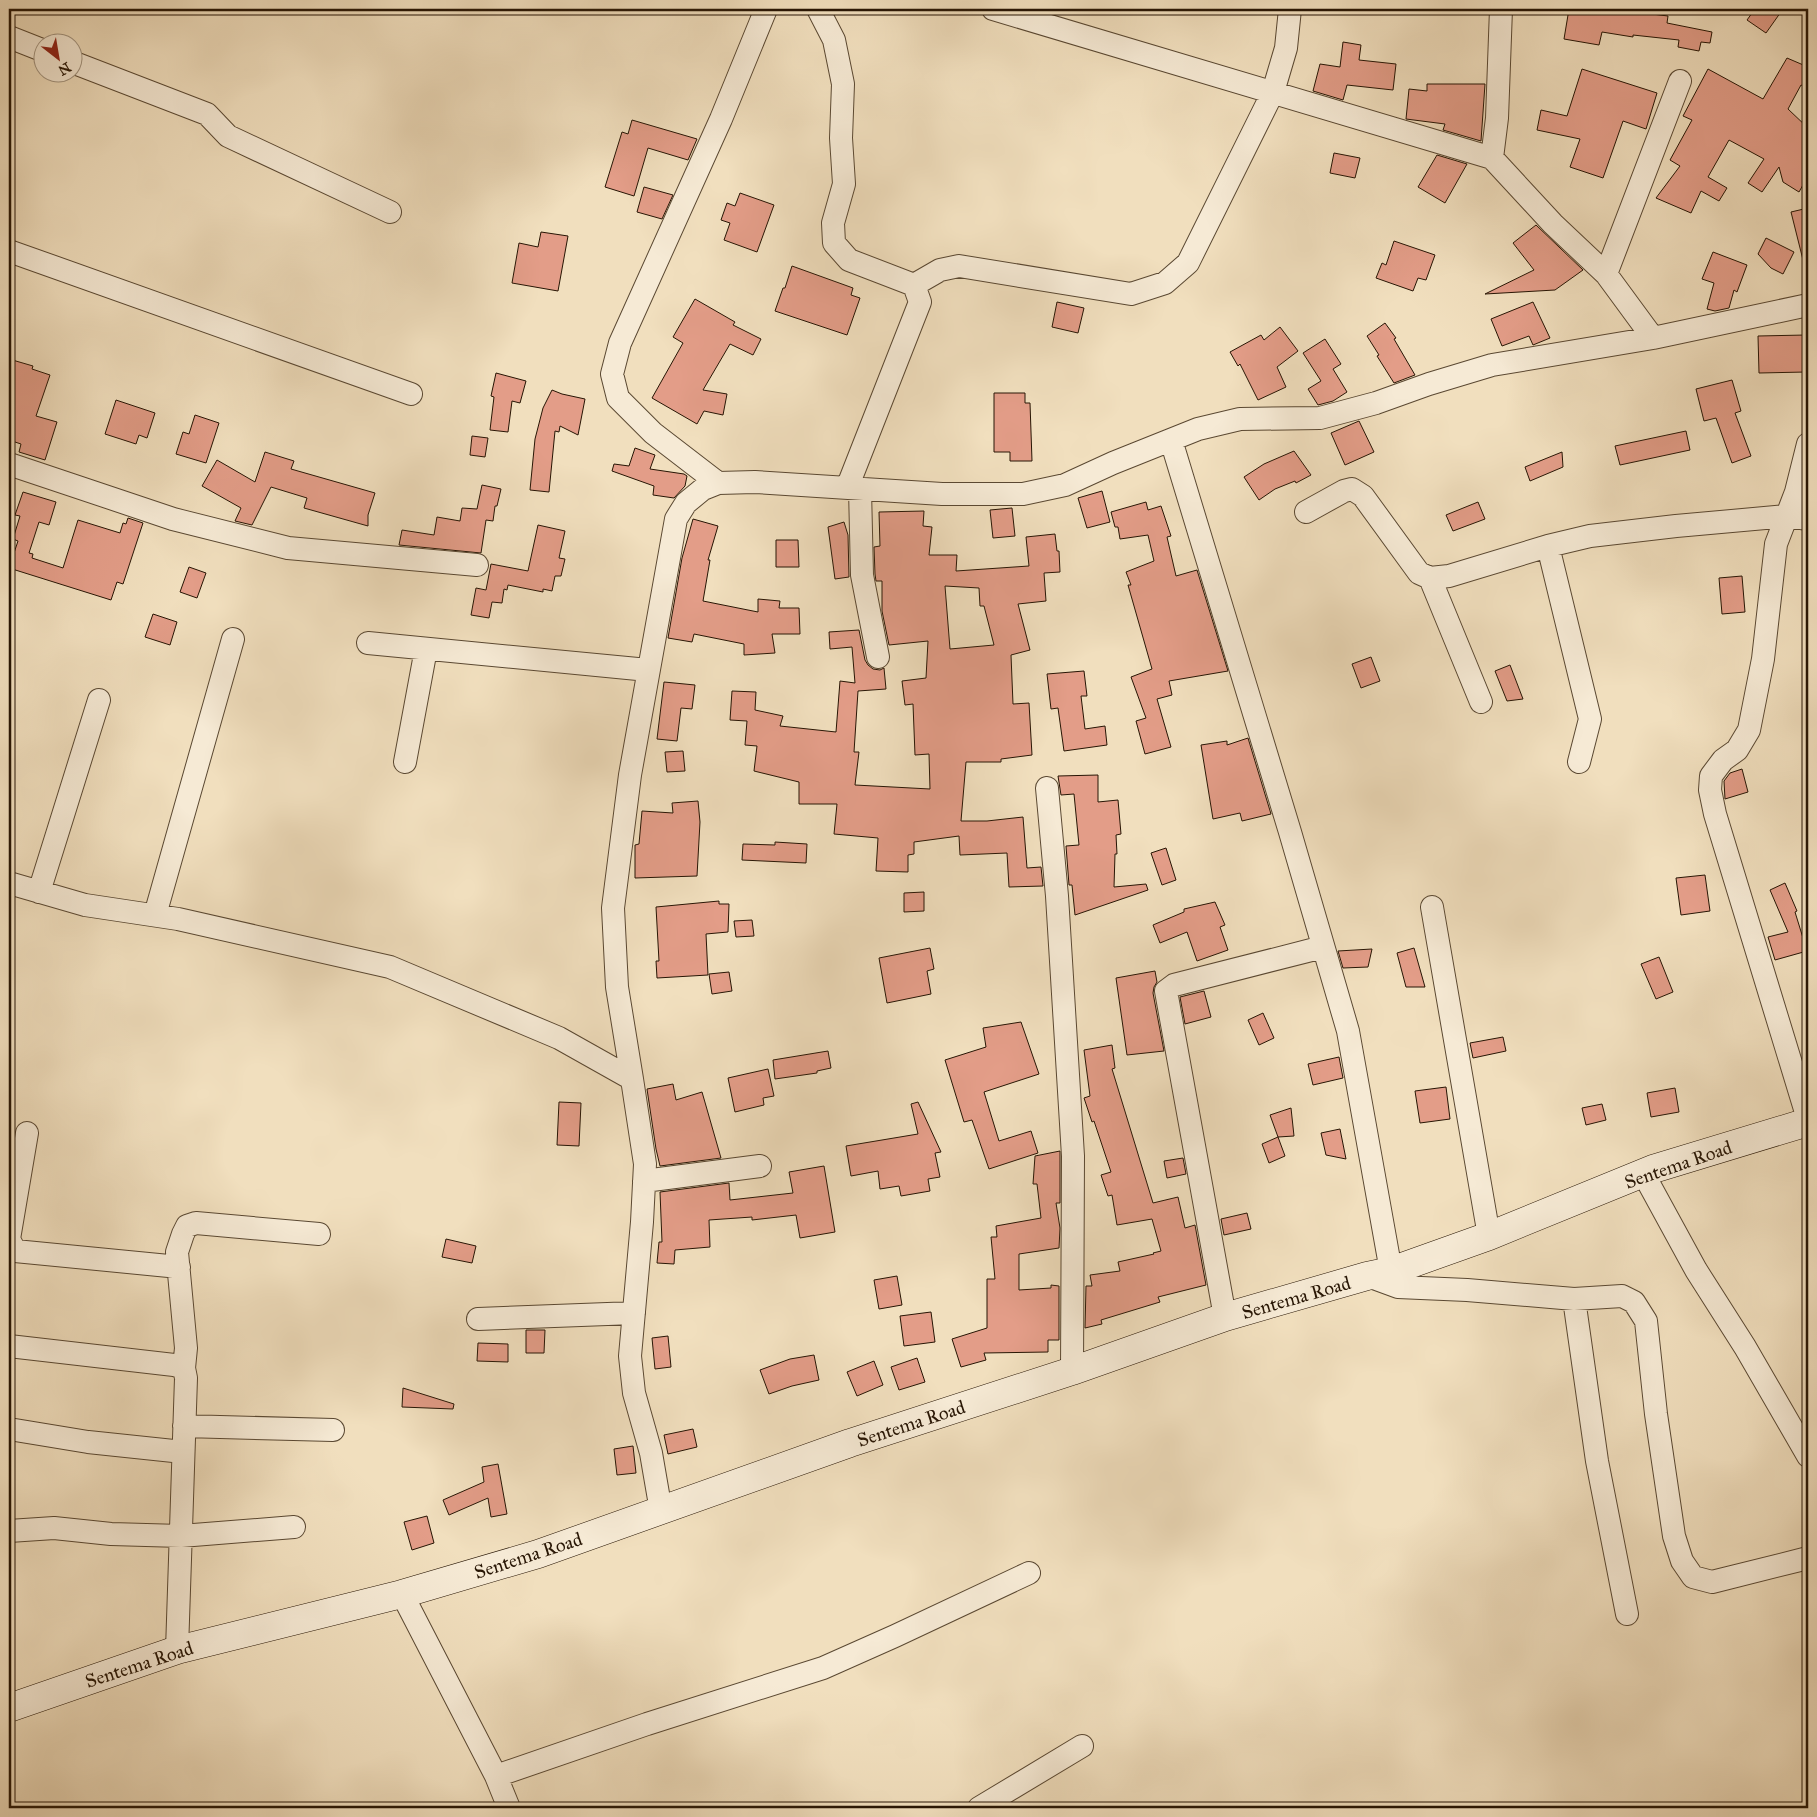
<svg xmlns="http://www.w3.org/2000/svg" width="1817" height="1817" font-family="'IM FELL Great Primer',serif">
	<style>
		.building { fill: #e39d88; stroke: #271504; fill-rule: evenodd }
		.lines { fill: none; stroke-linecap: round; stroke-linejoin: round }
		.minor-casing { stroke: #5a4832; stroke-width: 24 }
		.secondary-casing { stroke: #271504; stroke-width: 29 }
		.minor { stroke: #f6ead5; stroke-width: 22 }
		.secondary { stroke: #f6ead5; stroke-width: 28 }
		.labels { text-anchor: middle; stroke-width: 4.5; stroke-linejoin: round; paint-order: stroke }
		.street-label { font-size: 19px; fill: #271504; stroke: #f6ead5 }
	</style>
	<rect width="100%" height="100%" fill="#f1dfbe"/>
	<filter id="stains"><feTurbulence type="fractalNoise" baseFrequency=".004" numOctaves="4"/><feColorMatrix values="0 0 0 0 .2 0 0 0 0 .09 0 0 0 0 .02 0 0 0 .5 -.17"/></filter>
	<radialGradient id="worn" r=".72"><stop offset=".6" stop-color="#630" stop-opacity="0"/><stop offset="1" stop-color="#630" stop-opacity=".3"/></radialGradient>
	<path class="building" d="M1569,9h55l13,2 -1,1 32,4 -1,7 45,9 -2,11 -9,-1 -2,9 -21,-4 1,-7 -46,-5v2l-31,-5 -3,13 -35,-6z
		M1755,9h28l-17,24 -19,-13z
		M1343,42l18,3 -2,15 37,4 -3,26 -46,-5 -4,15 -30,-9 7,-27 20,3z
		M1787,58l21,9v21l-7,-3 -13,24 20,19v48l-9,16 -16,-10 -4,-15 -17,25 -14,-9 16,-24 -35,-19 -21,37 19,11 -8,13 -18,-10 -10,22 -35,-15 24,-32 -10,-6 22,-40 -9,-4 25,-47 55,30z
		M1582,69l75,24 -11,36 -23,-8 -20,57 -33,-11 10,-28 -43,-9 4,-20 26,6z
		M1427,84h58l-4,57 -38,-11 2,-6 -39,-5 3,-30 18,2z
		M632,120l65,19 -9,21 -40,-12 -14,48 -29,-9 17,-55 6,2z
		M1334,153l26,5 -5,20 -25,-5z
		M1437,155l30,9 -22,39 -27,-16z
		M644,187l29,8 -11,24 -25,-7z
		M740,193l34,12 -17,47 -33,-12 6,-17 -9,-3 6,-17 8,3z
		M1808,208v51l-5,1 -12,-48z
		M1536,225l47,45 -28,20 -70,4 49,-24 -21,-27z
		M541,232l27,4 -10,55 -46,-8 7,-40 19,4z
		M1766,238l28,14 -11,22 -12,-6 -13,-14z
		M1394,241l41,14 -9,25 -8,-2 -5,13 -37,-13 6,-15 4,2z
		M1713,252l34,13 -10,27 -3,-2 -5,18 -14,3 -8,-2 7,-26 -12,-4z
		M792,266l61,22 -2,7 9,3 -13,37 -72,-24 8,-23h2z
		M695,299l40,23 -2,3 28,14 -8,16 -23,-11 -27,46 24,4 -4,21 -19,-4 -7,13 -45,-26 31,-55 -10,-6z
		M1057,302l27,6 -6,25 -26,-6z
		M1533,302l17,36 -17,7 -4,-9 -27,10 -11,-27z
		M1385,323l11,15 -2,1 21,36 -21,8 -17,-27 2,-1 -12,-19z
		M1280,327l18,24 -21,16 9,20 -28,13 -18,-36 -2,2 -8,-14 31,-17 3,5z
		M1806,335v37l-47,1 -1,-37z
		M1325,339l16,25 -8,5 14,23 -14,9 -15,4 -10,-16 13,-8 -18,-28z
		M9,359l24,7 -1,3 18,6 -14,41 21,6 -12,38 -26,-8 2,-8 -12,-4z
		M496,373l30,8 -6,22 -8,-2 -4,31 -18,-2 4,-33 -3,-1z
		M1732,380l9,31 -6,2 16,43 -19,7 -16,-45 -12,3 -8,-32z
		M552,390l10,4 23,5 -7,36 -18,-9 -1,6 -4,-1 -6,61 -19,-2 5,-51 8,-31z
		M994,393h31v10h5l2,58h-22v-9h-16z
		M116,400l39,13 -8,25 -8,-3 -3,9 -31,-10z
		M195,415l24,8 -13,40 -30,-9 7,-22 6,2z
		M1359,421l15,31 -29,13 -14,-32z
		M1686,431l4,19 -70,15 -5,-19z
		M472,436l16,2 -3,19 -15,-2z
		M635,448l20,7 -5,14 34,5 3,2 -2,10 -11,12 -21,-3 1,-9 -42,-15 2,-7 15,2z
		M1294,451l17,24 -15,8 -1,-2 -20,8 -16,11 -15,-23 20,-13z
		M265,452l29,9 -3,8 84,24 -7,22v11l-64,-18 3,-10 -36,-11 -19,38 -17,-4 6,-13 -39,-22 15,-26 38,22z
		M1562,452l1,15 -33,14 -5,-14z
		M482,485l19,4 -4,17h-2l-2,15 -7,-1 -5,33 -82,-8 3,-15 32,5 3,-18 23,4 2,-13 15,1z
		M1102,491l8,31 -23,6 -9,-30z
		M23,492l33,10 -7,23 -10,-3 -10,31 4,1 -1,4 31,10 15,-48 42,13 3,-10 3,1 2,-6 15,5 -20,61 -6,-2 -6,18 -102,-32 9,-27 -5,-2 7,-23 -5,-1z
		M1146,502l2,8 13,-4 10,30 -4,1 9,39 21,-6 31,101 -59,10 3,14 -15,4 14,48 -26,7 -9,-33 10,-3 -15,-41 21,-8 -24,-84h3l-5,-13 28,-11 -6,-26 -28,4 -2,-12h-3l-4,-15z
		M1478,502l7,17 -32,12 -7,-16z
		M1012,508l3,28 -22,2 -3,-28z
		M924,511l-1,15 9,1 -3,28h28l-1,16 73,-5 -3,-29 29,-3 2,17h2l1,21 -16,1 2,28 -28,3 12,46 -19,5 2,49 16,-1 3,52 -31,4v3h-35l-5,59h26l36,-4 4,51 14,-1 2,19 -34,1 -2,-34 -47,2 -1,-19 -45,6v12l-6,1v17l-32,-1 2,-33 -44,-4 3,-30h-38v-22l-45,-11 3,-25 -12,-1 2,-24 -17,-1 2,-29 24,1 -1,18 28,6 -3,10 56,6 4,-51 15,2 -3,-36 -22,2 -1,-17 30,-2 6,30 3,5 5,4 7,1 4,-2 2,21 -28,2 -4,61h5l-4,33 75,4 -1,-35 -14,1 -2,-51 -8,1 -3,-24 24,-3 2,-37 -39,4 -7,-34v-30h-6l-1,-7 -1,-27 6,-1 -1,-34zM945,586l34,2 1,18h4l10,39 -44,4z
		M693,519l25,7 -10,34h2l-7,41 55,11v-13l22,2 -1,7h20l1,26h-28l3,19 -31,2v-11l-50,-10 -2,8 -24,-4 14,-80z
		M844,522l4,13 1,42 -14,2 -7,-52z
		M538,525l27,6 -6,27 6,1 -4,17h-6l-3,15 -9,-2v3l-35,-7 -1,5 -3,-1 -2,14 -10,-1 -3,16 -18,-3 5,-27 10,2 5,-26 37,7z
		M776,540h22l1,27h-23z
		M189,567l17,6 -9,25 -17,-6z
		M1742,576l3,36 -23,2 -3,-36z
		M153,614l24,8 -7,23 -25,-8z
		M1371,657l9,24 -19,7 -9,-24z
		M1510,665l13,34 -16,2 -12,-30z
		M1084,671l3,25h-6l4,33 20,-3 2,19 -43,6 -6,-43 -7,1 -4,-35z
		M664,682l31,3 -3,24 -11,-1 -4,33 -20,-2z
		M1248,738l23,76 -29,7 -2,-8 -27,6 -12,-74 26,-4v4z
		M683,751l2,20 -18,1 -2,-20z
		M1742,769l6,23 -23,7 -1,-18 6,-8z
		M1098,775v27l20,-2 3,34 -5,1 1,19h-2l-1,33 32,-3 2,6 -73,25 -3,-30h-3l-3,-39 13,-1 -5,-51 -13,1 -3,-19z
		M698,801l2,21 -3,54 -62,2v-33l4,-1 3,-33 31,2 -1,-10z
		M775,842l32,2 -1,19 -64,-3 1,-16 32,1z
		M1166,848l10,32 -14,5 -11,-32z
		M1705,875l5,36 -29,4 -5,-37z
		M1785,883l12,28 -2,1 12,39 -32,9 -7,-23 20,-5 -18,-42z
		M924,892v19l-20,1v-19z
		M719,901v3h10l-1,28 -22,2 2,41 -51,3 -1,-17h3l-3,-54z
		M1215,902l10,23 -5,2 8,23 -31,11 -10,-29 -27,11 -7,-18 31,-13v-3z
		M752,920l2,16 -18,1 -2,-16z
		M930,948l4,21 -7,2 4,23 -44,9 -8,-45z
		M1414,948l11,39h-19l-9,-34z
		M1372,949l-4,18 -25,1 -5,-17z
		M1659,957l14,35 -17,7 -15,-35z
		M1155,971l2,11 -3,5 -1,6 11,58 -37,4 -11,-77z
		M729,972l3,19 -20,3 -3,-20z
		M1204,991l7,26 -26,7 -5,-27z
		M1263,1013l11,25 -15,7 -11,-25z
		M1021,1022l18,52 -55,18 15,49 32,-10 7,22 -49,16 -17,-49 -8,2 -19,-62 41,-13 -3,-19z
		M1503,1037l3,14 -33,7 -3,-15z
		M1112,1045l3,23 -3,1 41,134 25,-6 7,31 10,-3 11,60 -48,12 2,5 -59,18 1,4 -17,4 1,-42h6l-2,-11 30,-4 -2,-9 36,-8 -1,-1 8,-2 -9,-32 -35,6 -5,-30 -4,1 -7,-21 10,-3 -17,-51 -2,1 -8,-24 6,-2 -6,-46z
		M828,1051l3,17 -14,3v2l-42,6 -2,-19z
		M1339,1057l4,21 -30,7 -5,-21z
		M768,1069l6,27 -11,2 1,7 -29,7 -7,-34z
		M673,1084l3,16 26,-8 19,66 -61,8 -4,-17 -9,-60z
		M1446,1087l4,32 -30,4 -5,-32z
		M1675,1088l4,24 -28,5 -4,-24z
		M559,1102l22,1 -2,43 -22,-1z
		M918,1102l23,50 -6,1 5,24 -12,2 2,12 -29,5 -2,-10 -19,3 -2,-18 -27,5 -5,-30 72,-12 -7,-30z
		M1602,1104l4,16 -20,5 -4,-17z
		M1291,1108l3,28 -16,1 -8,-22z
		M1340,1129l6,30 -20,-4 -5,-22z
		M1278,1137l7,19 -16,7 -7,-19z
		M1060,1151v52h-4l4,25 -1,20 -40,6v36l32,-2v-3l8,1v54h-11v12l-64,1 2,7 -25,7 -9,-28 35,-11v-49h8l-4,-42h6l-1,-11 45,-8 -4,-34h-4l2,-28z
		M1183,1158l3,16 -19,4 -3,-17z
		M824,1166l11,66 -35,6 -4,-23 -44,5v-3l-43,3 1,27 -35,3 -1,14 -17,-1 2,-21h3l-2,-50 69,-9 1,17 63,-7 -4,-21z
		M1247,1213l4,16 -27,6 -3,-16z
		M446,1239l30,7 -4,17 -30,-6z
		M897,1276l5,29 -23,4 -5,-29z
		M931,1312l4,30 -31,4 -4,-30z
		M526,1330h19l-1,23h-18z
		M668,1336l3,31 -16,2 -3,-31z
		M478,1343l30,1v18l-31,-1z
		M814,1355l5,25 -27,6 -23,8 -9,-24 30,-11z
		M917,1358l8,24 -26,8 -8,-23z
		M874,1361l9,24 -26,11 -10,-24z
		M403,1388l51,16 -1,5 -51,-2z
		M693,1429l4,18 -29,7 -4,-19z
		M633,1446l3,27 -19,2 -3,-26z
		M498,1464l9,50 -16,3 -3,-19 -39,17 -6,-15 41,-18 -2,-15z
		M427,1516l7,27 -22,7 -8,-28z"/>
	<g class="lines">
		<g class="minor-casing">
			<path id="minor" d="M818,9l16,31 9,44 -2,54 3,46 -11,39 1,20 15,17 65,25 6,17 -73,186
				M993,9l499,149
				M1501,9l-4,109 -5,40 61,66 53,50 47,64
				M9,37l33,13
				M72,62l135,52 21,22 162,76
				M9,251l402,143
				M1606,274l74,-193
				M914,285l26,-15 19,-4 172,28 34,-11 23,-20 85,-171 13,-44 4,-39
				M1171,440l119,392 58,199 43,240
				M1808,444l-12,48 -20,52 -13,115 -14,71 -12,20 -14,10 -12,16 -1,14 5,24 93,305
				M9,464l164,55 115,29 189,17
				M718,483l-65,-50 -35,-35 -6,-24 8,-31 101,-224 45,-110
				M860,489l2,86 16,82
				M1306,512l38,-21 8,-2 11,7 56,77 11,5 19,-2 99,-30 42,-10 86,-10 111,-10 21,3
				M1548,546l42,173 -11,43
				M1430,578l51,124
				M368,643l280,27
				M405,762l21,-113
				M1047,788l10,108 16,260 -1,215
				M9,883l76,22 93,14 212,48 169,71 73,41 13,85 -3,58 -12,134 4,37 17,60 10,58
				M39,892l60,-192
				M1432,907l57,329
				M155,915l78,-276
				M632,1079l-15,-92 -4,-79 17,-133 46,-256 10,-16 17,-14 15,-6 37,-1 187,12h81l42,-9 48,-22 85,-34 42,-10 80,-1 56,-15 53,-19 63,-19 161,-27 155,-33
				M27,1133l-18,106 6,12 164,16
				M1643,1173l53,97 49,77 63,109
				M644,1181l116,-15
				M1368,1276l30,11 69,3 107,9 48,-3 12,6 12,19 10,93 18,122 8,25 11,16 19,5 96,-24
				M1574,1299l23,162 30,153
				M1225,1317l-59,-326 8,-6 149,-38
				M478,1319l156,-6
				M9,1346l165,19 10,3 2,10 -9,272
				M184,1368l2,-20 -9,-96 6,-18 4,-8 9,-3 123,11
				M184,1426l149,4
				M9,1429l79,13 95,10
				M9,1531l45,-3 57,6 70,2 113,-9
				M402,1594l94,182 13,32
				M496,1776l151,-52 176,-56 72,-32 134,-63
				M979,1808l103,-62"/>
		</g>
		<g class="secondary-casing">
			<path id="secondary" d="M9,1708l168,-58 225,-56 136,-40 312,-111 222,-72 153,-54 142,-41 24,-5 98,-35 164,-67 155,-47"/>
		</g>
		<use href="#minor" class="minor"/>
		<use href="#secondary" class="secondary"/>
	</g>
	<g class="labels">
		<g class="street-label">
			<text transform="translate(1678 1164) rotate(-19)" y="7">Sentema Road</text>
			<text transform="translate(1296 1297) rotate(-16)" y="7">Sentema Road</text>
			<text transform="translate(911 1423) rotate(-18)" y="7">Sentema Road</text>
			<text transform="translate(528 1555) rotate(-18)" y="7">Sentema Road</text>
			<text transform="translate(139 1664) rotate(-18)" y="7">Sentema Road</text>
		</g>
	</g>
	<rect width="1817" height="1817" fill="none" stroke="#f1dfbe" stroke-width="30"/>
	<rect x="10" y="10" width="1797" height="1797" fill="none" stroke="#271504" stroke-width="2.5"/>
	<rect x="15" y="15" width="1787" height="1787" fill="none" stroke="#271504"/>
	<g transform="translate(58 58) rotate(149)"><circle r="24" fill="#f6ead5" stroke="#a39581"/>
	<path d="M0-4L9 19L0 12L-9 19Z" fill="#8f2418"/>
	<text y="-8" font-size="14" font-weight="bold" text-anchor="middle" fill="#271504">N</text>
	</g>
	<rect width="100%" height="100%" filter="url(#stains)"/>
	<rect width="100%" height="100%" fill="url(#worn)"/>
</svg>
